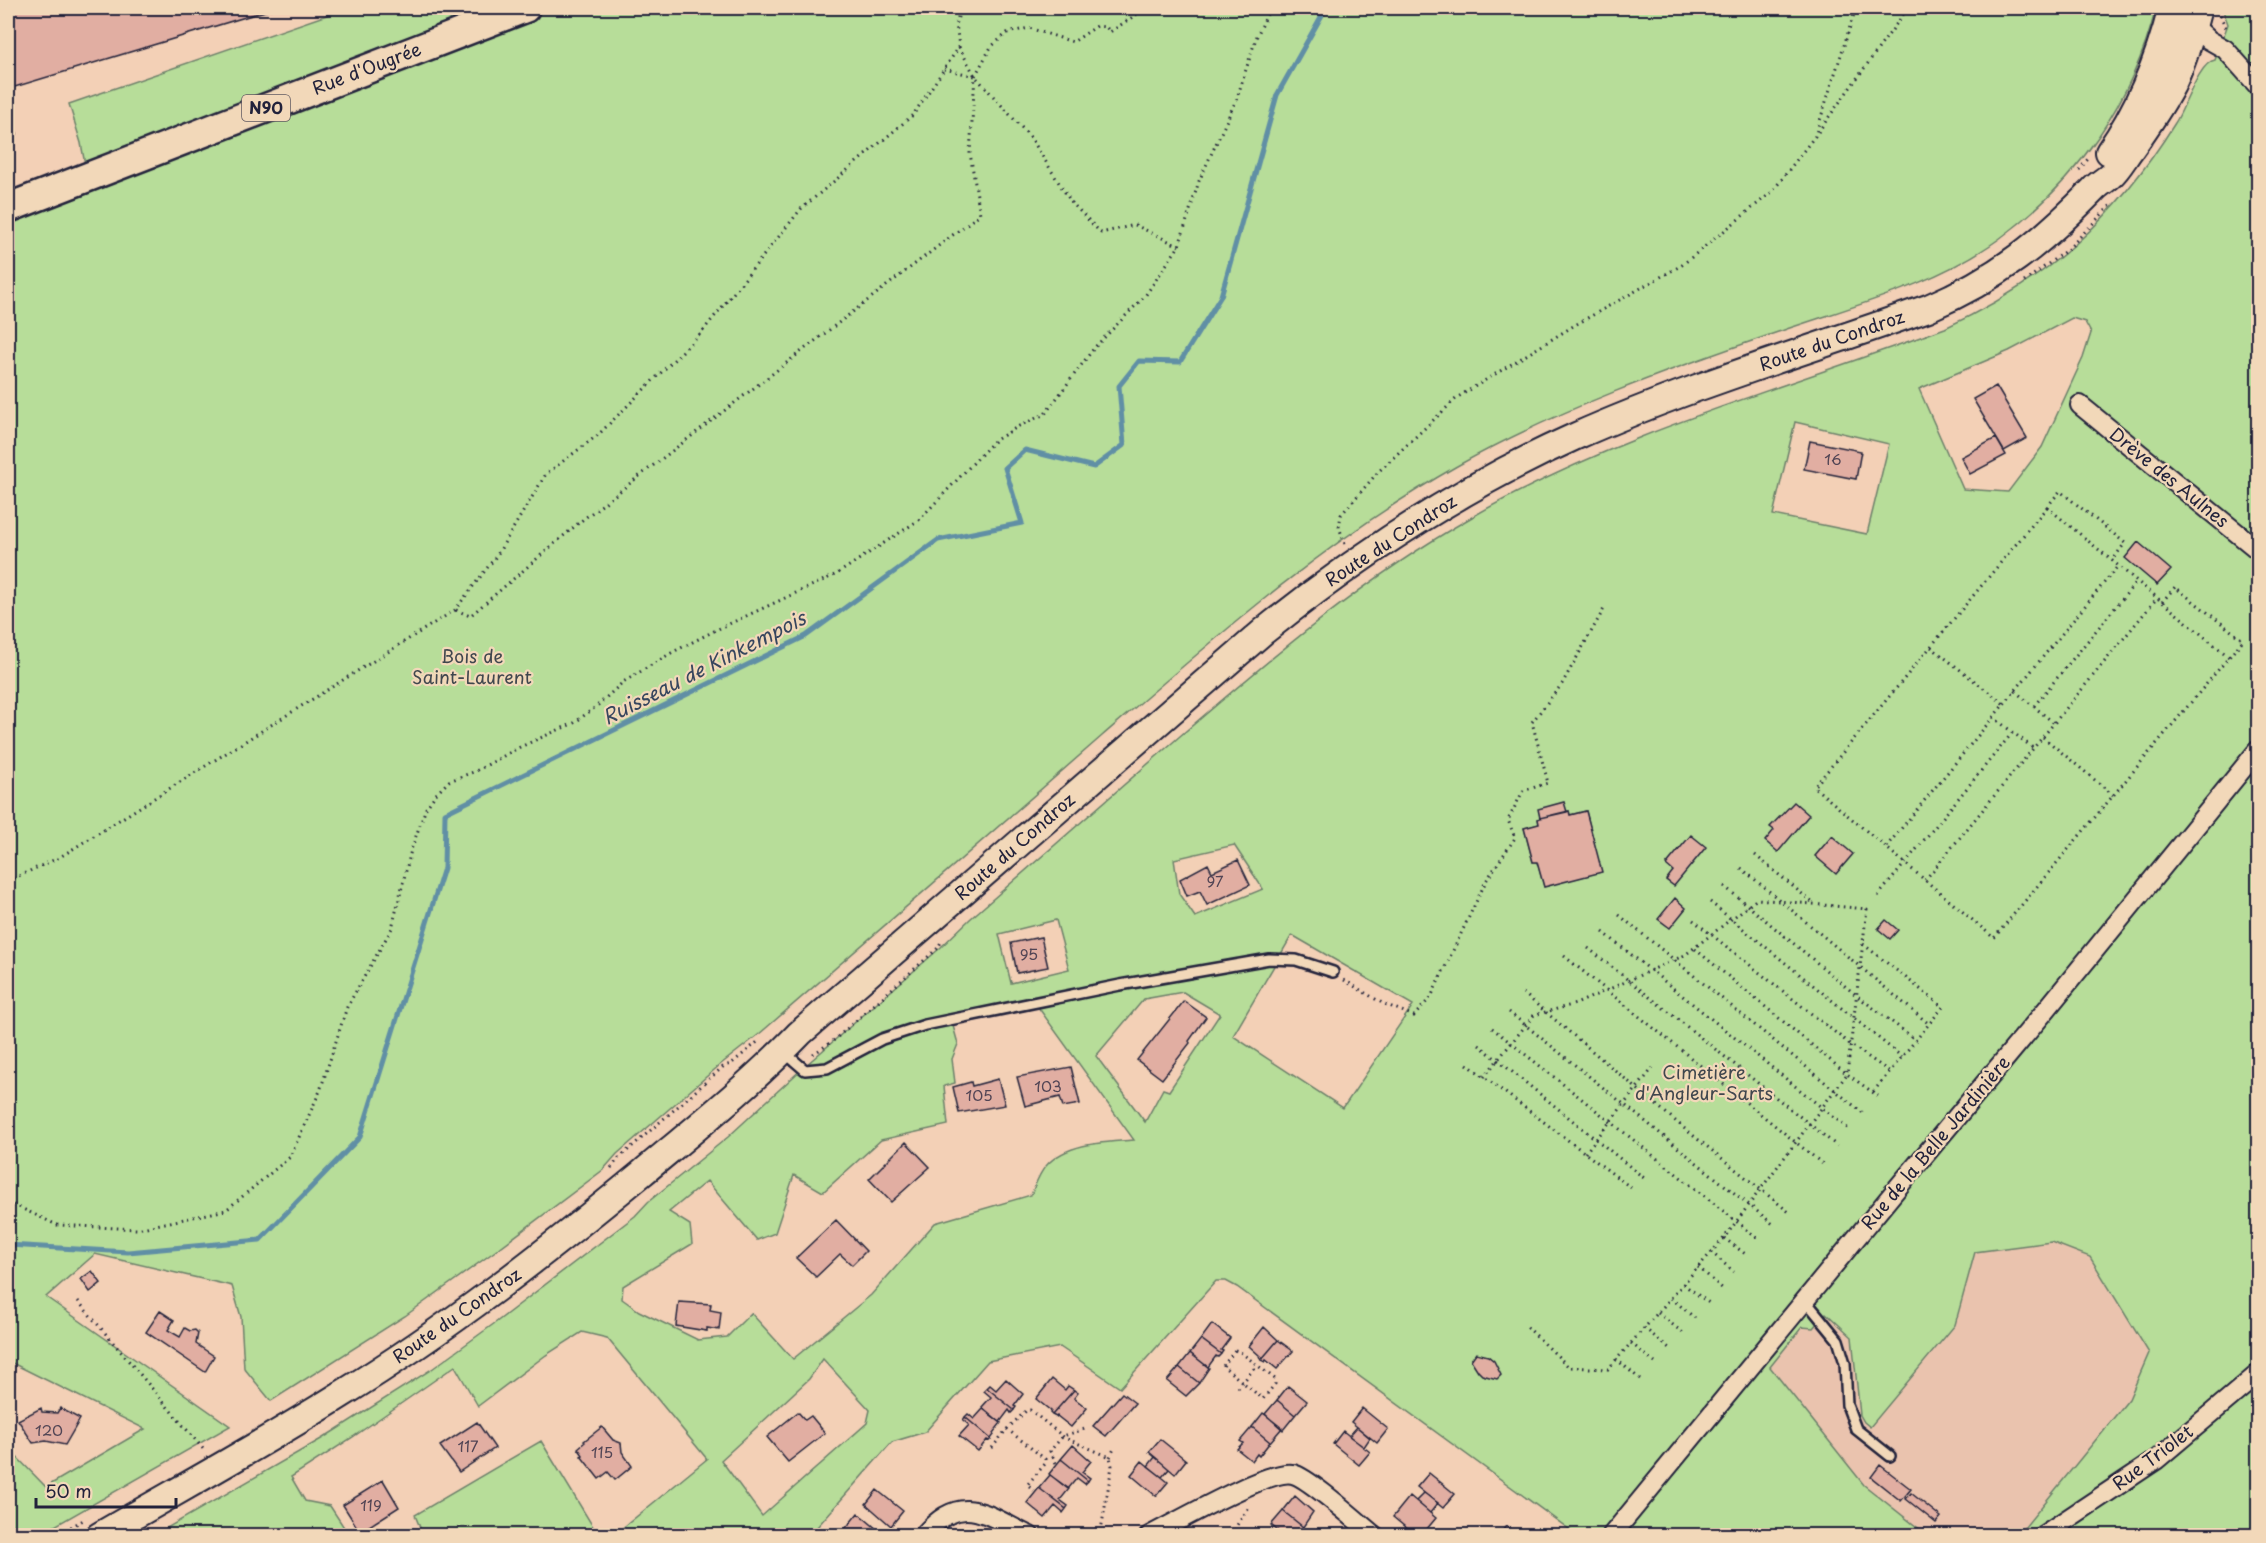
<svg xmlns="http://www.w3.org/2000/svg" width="2266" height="1543" font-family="'Playpen Sans',sans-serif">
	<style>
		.built { fill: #eac3ae }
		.green { fill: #b7dd99; stroke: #6c806a; stroke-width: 1.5; fill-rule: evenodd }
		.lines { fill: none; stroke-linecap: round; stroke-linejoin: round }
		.stream { stroke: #618fa5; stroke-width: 5 }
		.building { fill: #e1aea2; stroke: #22223b; stroke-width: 1.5 }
		.service-casing { stroke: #22223b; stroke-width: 14 }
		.minor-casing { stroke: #22223b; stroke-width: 22 }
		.secondary-casing { stroke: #22223b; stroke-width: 30 }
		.primary-casing { stroke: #22223b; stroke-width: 33 }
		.path { stroke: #22223b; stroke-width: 3; stroke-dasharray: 1.5 4.5; stroke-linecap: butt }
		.service { stroke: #f2d8b9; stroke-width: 9 }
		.minor { stroke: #f2d8b9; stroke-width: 18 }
		.secondary { stroke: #f2d8b9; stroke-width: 26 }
		.primary { stroke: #f2d8b9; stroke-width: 28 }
		.labels { text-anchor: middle; stroke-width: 4.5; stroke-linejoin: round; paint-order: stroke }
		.number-label { font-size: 15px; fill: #524555 }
		.shield { fill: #f2d8b9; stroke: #605961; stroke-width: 1.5 }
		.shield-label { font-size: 16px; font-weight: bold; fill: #22223b }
		.street-label { font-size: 18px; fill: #22223b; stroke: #f2d8b9 }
		.park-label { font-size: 18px; fill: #40474e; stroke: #f2d8b9 }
		.water-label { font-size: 20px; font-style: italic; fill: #37465e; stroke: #f2d8b9 }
	</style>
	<rect width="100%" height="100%" fill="#f3d0b6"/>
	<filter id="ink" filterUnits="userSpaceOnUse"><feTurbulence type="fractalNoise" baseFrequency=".0167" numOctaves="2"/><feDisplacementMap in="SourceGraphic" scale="12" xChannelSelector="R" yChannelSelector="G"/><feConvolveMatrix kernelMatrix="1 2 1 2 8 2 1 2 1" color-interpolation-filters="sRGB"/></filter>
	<g filter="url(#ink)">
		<path class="built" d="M2051,1242l39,15 59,96 -20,46 -104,128 -17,9 -81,-1 -63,-50 -94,-118 32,-40 18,-8 6,-7 26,25 8,78 95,-90 20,-73z"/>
		<path class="green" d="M347,8h1809c-23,93 -79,174 -157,231 -65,47 -147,67 -221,93 -111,38 -219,77 -321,134 -131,74 -242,172 -355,270 -114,100 -229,200 -344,299l-37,29 -104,90 -14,16 -109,82 -89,64 -134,85 -27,-33 -3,-51 -9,-31 -137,-32 -49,43 184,129 -191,109h-31v-87l38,39 99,-58 -137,-68v-1140l82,-30 -9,-48 -12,-39z
			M2222,8h36v1527h-250l17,-8 104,-128 20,-46 -59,-96 -39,-15 -76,10 -20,73 -85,102 -6,-5 -4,-7 -8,-78 -26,-24 -13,15 -11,-1 -32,40 94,118 63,50h-350l-340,-248 -11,-6h-10l-96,107 -60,-41 -72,14 -63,71 -33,10 -82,93h-196l93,-76 -100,-121 -25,-6 -36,23 -68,51 -23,-40 -102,71 -62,40 14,24 25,5 19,29 -196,1 170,-98 109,-69 63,-46 140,-107 13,-14 80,-65 77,-71 134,-117 31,-30c70,-61 140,-122 210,-183 93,-80 185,-158 292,-219 148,-85 313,-129 473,-189 102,-47 171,-110 230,-205 10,-15 24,-61 40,-63l13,-36zM2072,318l13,4 6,11 -8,25 -41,89 -34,45 -45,-3 -44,-100 90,-38zM1795,422l94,22 -22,90 -94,-19zM1569,811l1,4 16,-4 15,61 -57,14 -7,-24h-4l-9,-34 15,-4 -1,-5 2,-1zM1234,845l29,44 -68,28 -16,-23 -5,-35zM1056,920l13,49 -58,14 -12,-49zM1292,935l121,70 -70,103 -110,-72zM1183,992l37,22 -51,77 -6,-2 -18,33 -49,-66 48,-57zM1038,1007l96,133c-29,2 -68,3 -88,26 -7,7 -11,20 -15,29l-96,28 -64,72 -78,64 -42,-46 -24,24 -29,3 -59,-29 -17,-12 1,-13 69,-42 -2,-19 -21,-13 38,-31 50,59 18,-7 19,-58 29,17 58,-52 67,-15 -4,-39 11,-3 -3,-24 6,-15 -6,-22zM823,1359l47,51 -3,13 -105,93 -41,-56 88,-81z
			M541,1441l57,94h-175l-8,-20z"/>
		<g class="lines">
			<path class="stream" d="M8,1245l120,7 132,-12 100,-103 84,-269 1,-55 361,-177 132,-96 84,-17 -17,-55 20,-18 69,17 30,-22 -5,-59 20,-25 41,1 41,-66 56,-201 49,-87"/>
		</g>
		<path class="building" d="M8,8h267l-267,81z
			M8,102l9,32 -9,3z
			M1996,386l31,52 -23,13 -31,-52z
			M1996,438l10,17 -36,19 -9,-17z
			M1810,441l51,10 -5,28 -52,-10z
			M2138,542l33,28 -14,15 -32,-27z
			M1564,802l3,10 -27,6 -2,-9z
			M1794,802l15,13 -31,37 -13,-11 9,-11 -4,-3z
			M1569,811l1,4 16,-4 16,61 -58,15 -7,-25h-4l-9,-34 15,-4 -1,-5 2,-1z
			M1691,835l15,12 -32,39 -8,-6 7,-9 -7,-6z
			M1832,836l21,18 -17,20 -21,-18z
			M1238,860l12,25 -43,20 -7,-14 -13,5 -7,-17 28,-15 4,8z
			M1675,898l11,10 -16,20 -12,-9z
			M1886,920l12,10 -8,9 -12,-10z
			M1041,937l7,30 -31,6 -6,-30z
			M1184,1001l22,16 -17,24 1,2 -28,36 -25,-19z
			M1071,1067l9,37 -17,3 -3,-10 -35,9 -8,-29z
			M998,1079l7,26 -46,8 -6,-26 18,-5 1,4z
			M906,1142l24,25 -39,35 -22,-23z
			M836,1220l30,31 -14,14 -12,-11 -24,23 -20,-19z
			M92,1271l9,12 -11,9 -9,-13z
			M679,1302l32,2 -1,6 11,2 -2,18 -12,-2v3l-31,-5z
			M160,1311l14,9 -6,10 12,7 5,-9 5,3 5,-1 3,3 -2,11 18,12 -9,16 -59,-40z
			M1212,1324l18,14 -9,12 2,1 -2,3 -20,-15z
			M1264,1327l14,13 -17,20 -2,-3 1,-1 -11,-10z
			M1201,1339l20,15 -3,3 -2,-1 -8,11 -18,-14z
			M1278,1340l15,11 -16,18 -11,-9 -1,2 -4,-2z
			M1190,1353l19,15 -10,15 -20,-16z
			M1476,1353l12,3 6,5 7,14 -4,4 -15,-4 -4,-4 -7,-11z
			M1179,1367l20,16 -13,13 -19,-15z
			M1006,1379l17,15 -9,12 2,1 -2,3 -27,-22 3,-3 6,5z
			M1052,1379l13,11 3,-4 6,4 -22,25 -2,-2 1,-2 -15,-12z
			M1288,1386l19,15 -12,14 -18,-15z
			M987,1388l27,22 -3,3 -2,-3 -9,12 -18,-15 9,-10 -7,-6z
			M1074,1390l4,3 -4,5 13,10 -16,19 -14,-11 -1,1 -4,-2z
			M1122,1393l13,10 -29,33 -13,-10z
			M1277,1400l18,15 -12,15 -18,-16z
			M41,1408l1,4 15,1 3,-5 20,11 -15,26 -19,-4 -13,2 -15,-23z
			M1362,1408l26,21 -11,14 -26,-21z
			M983,1409l18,14 -8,10 1,2 -3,4 -26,-22 3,-3 6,5z
			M798,1412l7,8 6,-4 14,17 -37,29 -21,-25z
			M1263,1413l19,15 -12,14 -18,-15z
			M965,1417l26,22 -2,2 -2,-1 -9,11 -19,-15 10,-11 -6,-5z
			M477,1422l18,26 -36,24 -19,-26z
			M602,1427l11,13 8,3 1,9 10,14 -17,14 -7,-8 -9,7 -18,-23 2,-1 -5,-7 7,-6 -1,-1z
			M1252,1427l18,15 -11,14 -2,-2 -5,7 -15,-12 6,-6 -3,-2z
			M1357,1427l13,11 -6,9 -15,-11z
			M1343,1431l27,21 -11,13 -26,-21z
			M1160,1439l26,21 -11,14 -26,-22z
			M1073,1445l18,16 -9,11 8,6 -2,3 -27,-22z
			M1155,1457l14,12 -7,8 -14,-11z
			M1061,1459l27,22 -3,3 -8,-6 -9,11 -19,-15z
			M1142,1461l26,21 -12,14 -25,-21z
			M1880,1465l31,24 -10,12 -30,-24z
			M1429,1473l26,21 -12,14 -26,-21z
			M1050,1475l19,14 -9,11 8,6 -2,3 -27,-21z
			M383,1480l16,27 -39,25 -17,-27z
			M1039,1488l27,21 -3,4 -8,-7 -10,12 -18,-15z
			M877,1490l26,21 -12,15 -25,-22z
			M1424,1493l14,10 -8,10 -14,-12z
			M1911,1493l30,24 -5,6 -30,-24z
			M1295,1496l18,16 -10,15 -20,-16z
			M1410,1496l26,22 -15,18h-5l-23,-19z
			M1283,1511l20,16 -3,3 -2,-1 -5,7h-9l-13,-11z
			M858,1513l26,22v1h-40l-3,-2z
			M1506,1526l12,10h-20z"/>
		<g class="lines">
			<g class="service-casing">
				<path id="service" d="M784,1052l21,18 22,-2 55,-29 43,-14 195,-40 149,-26 27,1 37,12
					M1806,1301l32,39 7,23 2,42 9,24 34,27"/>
			</g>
			<g class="minor-casing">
				<path id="minor" d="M2193,25l16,15 16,9 33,37
					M2080,405l178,145
					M923,1536c39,-47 64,-20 107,0
					M1149,1536c26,-13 121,-68 144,-62 16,4 66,49 82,62
					M1611,1536l288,-350 147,-176 212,-260
					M2042,1536l114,-76 102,-86"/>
			</g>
			<g class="secondary-casing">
				<path id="secondary" d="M2109,152c31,-44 50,-93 63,-144
					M99,1536c81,-47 164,-92 243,-142 106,-65 203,-141 299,-220 55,-46 110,-90 159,-141l464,-402c96,-77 198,-144 310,-194 115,-51 236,-87 354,-129 70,-30 113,-65 165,-118 5,-6 12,-9 18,-15 7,-6 13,-17 19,-25 15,-21 30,-42 42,-65 12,-25 19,-51 26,-77"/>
			</g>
			<g class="primary-casing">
				<path id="primary" d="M8,208l517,-200"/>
			</g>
			<path class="path" d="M2220,15l6,13
				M959,47l16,29 56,62 40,64 30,31 34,-8 44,21
				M944,69l31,7
				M1818,132l90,-124
				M2079,170l9,-11
				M2024,282l44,-33 45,-46
				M2047,507l182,150 -235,281 -180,-151z
				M2047,507l13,-16 65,52 -13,18
				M1345,544l-6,-17 2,-12 37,-43 80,-75 117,-72 107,-60 90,-73 43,-56 41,-128
				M2162,602l13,-15 68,53 -14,17
				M456,610l14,6 111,-95 399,-307 -10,-61 5,-77 16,-29 16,-14 22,-5 44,14 24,-16 9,1 4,5 36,-24
				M1931,647l73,57
				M2015,691l39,32
				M2034,706l103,-125
				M1993,717l40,31
				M2043,737l70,58
				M1886,847l232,-281
				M1755,855l58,48
				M1741,868l188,156
				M1925,880l232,-282
				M8,881l52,-24 395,-247 42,-55 49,-81 52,-39 104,-103 99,-123 112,-94 46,-68 -3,-24 5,-15
				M1724,886l132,109 60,45
				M1878,896l135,-164
				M1710,902l192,155
				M1619,915l244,198
				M1693,920l158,125 39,27
				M1603,932l248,199
				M1863,944l80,63 -70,85
				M1588,948l249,198
				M1695,949l152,125 31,22
				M1564,956l260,209
				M1344,980l38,23 32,13 17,-19 55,-116 29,-43 -7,-18 15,-29 25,-8 -16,-61 30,-38 43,-77
				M1523,993l162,136 104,83
				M1509,1012l264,212
				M1492,1028l268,212
				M1479,1045l165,133
				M813,1054l20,-13 105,-93 4,-8
				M1467,1064l167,126
				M1484,1077l50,-62 42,-11 109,-49 72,-56 110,10 -20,165 -123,164 -116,131 -39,-2 -45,-43
				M1585,1153l68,-85
				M611,1168l8,-10 105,-92 7,-2 29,-24
				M8,1202l49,23 80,4 89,-19 64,-53 30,-66 27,-84 45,-79 19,-78 15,-42 9,-13 14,-14 27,-10 44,-24 54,-24 23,-17 26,-24 50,-30 45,-23 119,-55 82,-54 75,-79 25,-15 26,-12 49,-66 51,-52 34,-50 20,-65 38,-83 19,-60 14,-30
				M1724,1238l24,18
				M1711,1252l23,20
				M1698,1267l25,22
				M1683,1284l26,19
				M1671,1298l24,20
				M78,1301l126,149
				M1658,1313l25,20
				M1644,1328l25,20
				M1631,1343l24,20
				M1235,1350l4,1 36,28v5l-12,15 -40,-33z
				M1616,1359l24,20
				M1238,1388l19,-23
				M1007,1429l20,-19h3l35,28 45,19 2,9 -12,70
				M992,1448l15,-19 38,30v5l-18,21 7,6
				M1110,1457l4,-8
				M1056,1463l-6,-12 13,-15 25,-8
				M55,1536l30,-17
				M1233,1536l4,-11 13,-19"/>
			<use href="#service" class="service"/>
			<use href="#minor" class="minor"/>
			<use href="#secondary" class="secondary"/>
			<use href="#primary" class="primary"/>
		</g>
	</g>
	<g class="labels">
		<g class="number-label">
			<text x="1833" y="465">16</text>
			<text x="1215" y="887">97</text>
			<text x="1029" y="960">95</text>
			<text x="1048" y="1092">103</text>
			<text x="979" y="1101">105</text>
			<text x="49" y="1436">120</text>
			<text x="468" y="1452">117</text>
			<text x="602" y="1458">115</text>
			<text x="371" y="1511">119</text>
		</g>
		<rect class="shield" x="242" y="95" width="48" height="26" rx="4.5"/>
		<g class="shield-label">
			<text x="266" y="114">N90</text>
		</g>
		<g class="street-label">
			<text transform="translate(367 69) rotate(-21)" y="6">Rue d'Ougrée</text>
			<text transform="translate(1832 341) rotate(-19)" y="6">Route du Condroz</text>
			<text transform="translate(2169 478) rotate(39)" y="6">Drève des Aulnes</text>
			<text transform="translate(1391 541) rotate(-33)" y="6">Route du Condroz</text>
			<text transform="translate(1015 847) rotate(-41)" y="6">Route du Condroz</text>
			<text transform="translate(1936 1143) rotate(-50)" y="6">Rue de la Belle Jardinière</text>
			<text transform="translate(457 1316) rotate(-35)" y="6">Route du Condroz</text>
			<text transform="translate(2153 1458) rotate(-37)" y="6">Rue Triolet</text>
		</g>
		<g class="park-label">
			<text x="472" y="663">Bois de<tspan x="472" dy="21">Saint-Laurent</tspan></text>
			<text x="1704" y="1079">Cimetière<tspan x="1704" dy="21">d'Angleur-Sarts</tspan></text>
		</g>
		<g class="water-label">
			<text transform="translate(704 668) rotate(-27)" y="7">Ruisseau de Kinkempois</text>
		</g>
	</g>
	<rect width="2266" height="1543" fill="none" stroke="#f2d8b9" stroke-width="30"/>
	<rect x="15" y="15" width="2236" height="1513" fill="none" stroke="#22223b" stroke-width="2" filter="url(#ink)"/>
	<path d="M36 1498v9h140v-9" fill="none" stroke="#22223b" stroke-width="3"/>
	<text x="45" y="1498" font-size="18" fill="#22223b" stroke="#f2d8b9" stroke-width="4.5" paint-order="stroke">50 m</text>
</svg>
